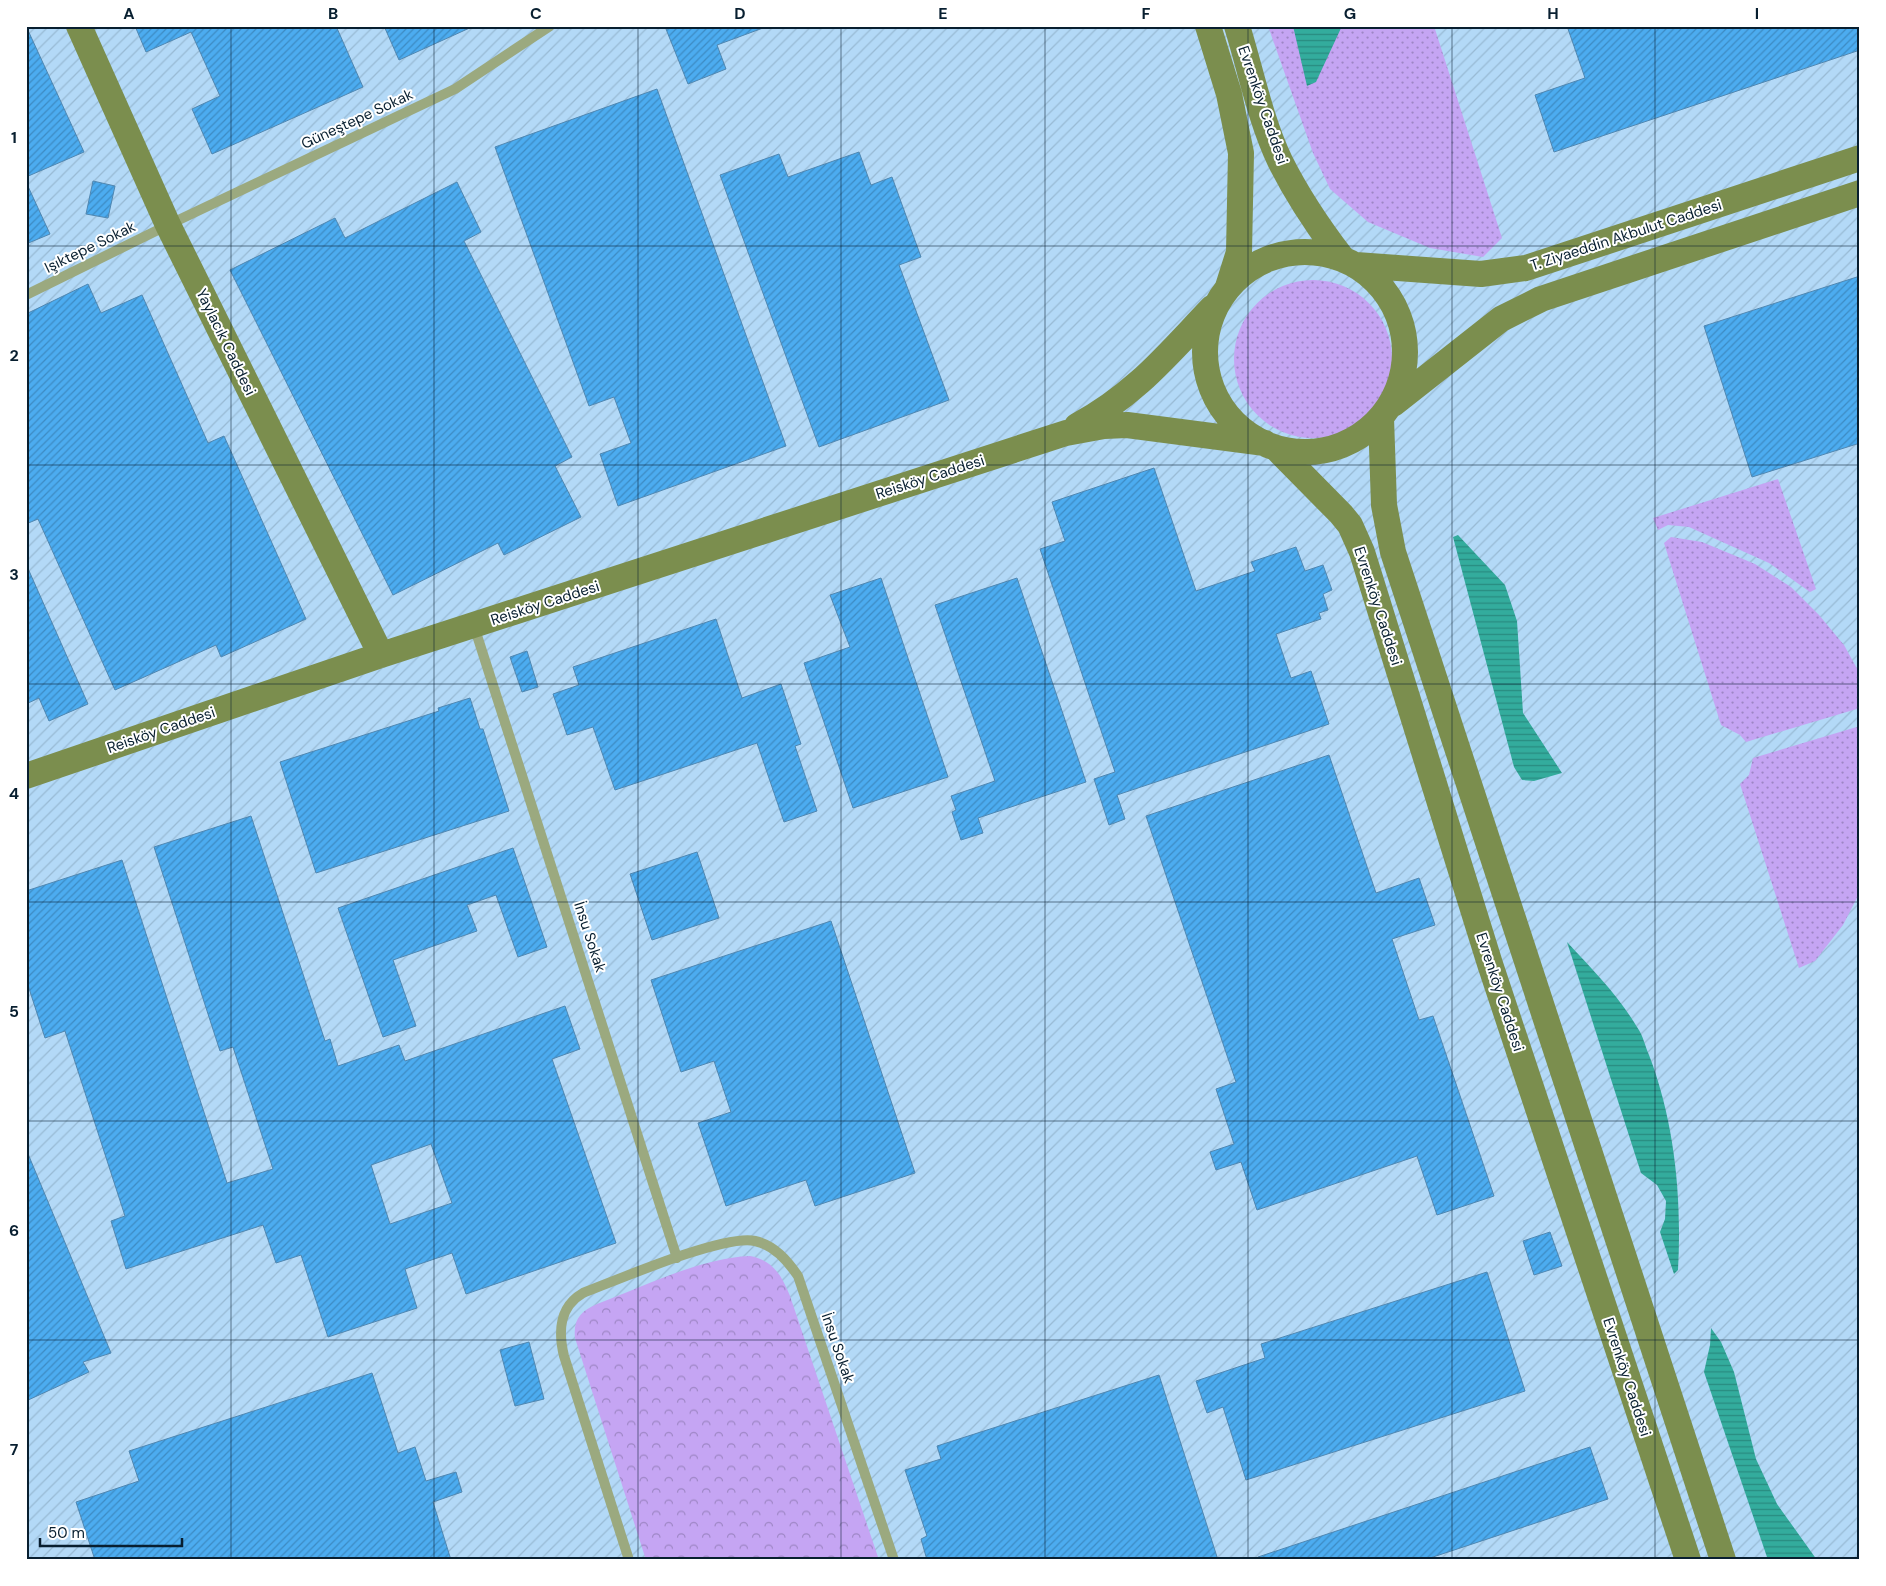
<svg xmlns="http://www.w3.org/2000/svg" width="1886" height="1586" font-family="'DM Sans',sans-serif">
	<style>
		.industrial { fill: url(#industrial-furrows) }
		.grass { fill: url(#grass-dots) }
		.forest { fill: url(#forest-crowns) }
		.water { fill: url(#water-rules) }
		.building { fill: url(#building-hatch); stroke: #5087b1; fill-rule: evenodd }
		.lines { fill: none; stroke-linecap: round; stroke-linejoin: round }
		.lane { stroke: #9ba97f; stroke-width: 10 }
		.secondary { stroke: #7b8e4e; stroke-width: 26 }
		.grid { fill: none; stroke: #081f30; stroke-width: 1; stroke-opacity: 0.55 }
		.labels { text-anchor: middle; stroke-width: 4; stroke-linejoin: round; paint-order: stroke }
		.street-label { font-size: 15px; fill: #081f30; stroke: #fff }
		.neatline { fill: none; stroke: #081f30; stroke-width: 2 }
		.grid-label { font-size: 16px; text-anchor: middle; font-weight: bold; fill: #081f30 }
	</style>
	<defs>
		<pattern id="industrial-furrows" width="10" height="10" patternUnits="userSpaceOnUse" patternTransform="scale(1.25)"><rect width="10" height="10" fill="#b3d9f7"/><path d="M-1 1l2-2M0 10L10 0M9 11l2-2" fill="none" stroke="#98bad4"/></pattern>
		<pattern id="grass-dots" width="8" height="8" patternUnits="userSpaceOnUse" patternTransform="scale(1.25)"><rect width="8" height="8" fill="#c5a5f3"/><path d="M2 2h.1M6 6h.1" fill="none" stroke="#9e86c5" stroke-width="1.8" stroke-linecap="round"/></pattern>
		<pattern id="forest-crowns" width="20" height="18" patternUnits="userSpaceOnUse" patternTransform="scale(1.25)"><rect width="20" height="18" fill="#c5a5f3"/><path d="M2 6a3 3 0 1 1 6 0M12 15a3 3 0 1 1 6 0" fill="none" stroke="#9e86c5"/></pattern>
		<pattern id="water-rules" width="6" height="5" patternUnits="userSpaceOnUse" patternTransform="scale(1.25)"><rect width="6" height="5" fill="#33ac9d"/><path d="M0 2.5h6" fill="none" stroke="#298b80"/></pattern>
		<pattern id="building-hatch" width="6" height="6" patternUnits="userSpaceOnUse" patternTransform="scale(1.25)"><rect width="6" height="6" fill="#4cacf0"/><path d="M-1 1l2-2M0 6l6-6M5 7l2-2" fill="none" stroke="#3d8bc3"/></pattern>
	</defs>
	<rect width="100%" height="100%" fill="#cce2f4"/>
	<path class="industrial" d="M26,26h1834v1534h-1834z"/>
	<path class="grass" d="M1268,26h166l68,212 -19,19 -53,-9 -62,-26 -38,-33 -17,-36z
		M1234 359a79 79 0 1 1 158 0a79 79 0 1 1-158 0Z
		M1778,479l38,110 -6,3 -41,-29 -80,-36 -21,-2 -10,5 -5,-12z
		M1671,537l31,5 53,22 36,23 28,28 25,30 16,29v34l-114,34 -6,-7 -19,-10 -57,-182z
		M1860,726v166l-17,33 -28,36 -16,7 -59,-184 9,-9 4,-17z"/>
	<path class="forest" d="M750,1256c23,4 32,20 40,40l89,264h-233l-71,-222c-2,-19 6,-27 22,-34 48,-18 103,-46 153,-48z"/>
	<path class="water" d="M1293,26h49l-26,56 -9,4z
		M1458,535l47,50 12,36 6,92 39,60 -28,8 -12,-1 -8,-13 -61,-230z
		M1567,942c25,27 51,53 70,85 6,8 8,19 12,28 26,68 33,143 29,215l-4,4 -14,-42 5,-13 1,-18 -9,-16 -16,-12z
		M1711,1328l10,14 13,30 22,87 21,45 40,56h-49l-64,-188 6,-27z"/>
	<path class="building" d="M26,26l58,126 -58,25z
		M135,26h201l27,61 -151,67 -20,-45 28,-13 -29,-64 -45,20z
		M384,26h90l-75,34z
		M675,26h87l1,2 -46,17 9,24 -38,15 -22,-55z
		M1567,26h293v24l-306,102 -19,-57 50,-17z
		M657,89l129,357 -168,60 -18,-52 31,-11 -17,-46 -25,9 -94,-259z
		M859,152l12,33 21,-8 29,80 -22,8 50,135 -130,47 -99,-272 59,-21 9,23z
		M93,181l22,5 -7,32 -22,-4z
		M26,182l24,52 -24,10z
		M457,182l24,50 -17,9 108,216 -17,9 26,51 -77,38 -6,-12 -105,52 -163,-325 105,-52 10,20z
		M1860,276v167l-108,34 -48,-151z
		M88,284l13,29 41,-18 66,148 16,-7 82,183 -85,38 -5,-12 -101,45 -77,-171 -12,5v-210z
		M1154,468l42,123 59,-20 -4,-9 45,-15 9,24 18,-6 9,25 -9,4 5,16 -9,3 2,6 -45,15 15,44 20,-7 18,53 -212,71 8,24 -16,6 -15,-46 21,-7 -75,-223 25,-8 -13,-39z
		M26,564l62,140 -39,17 -10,-23 -13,6z
		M881,578l67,199 -95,31 -49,-145 46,-16 -20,-52z
		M1017,578l69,204 -108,36 5,15 -22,7 -9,-28 4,-2 -5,-14 44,-15 -60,-176z
		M716,619l26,79 39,-14 20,60 -6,2 22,65 -33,11 -27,-79 -142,47 -22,-63 -26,8 -14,-41 26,-9 -6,-18z
		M527,651l11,36 -16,5 -12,-35z
		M470,698l10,31h3l26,82 -193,62 -36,-111 159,-51 -1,-3z
		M1329,755l47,138 43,-15 16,47 -43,14 27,81 14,-4 61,180 -57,19 -20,-59 -160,54 -16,-48 -25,8 -6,-18 24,-8 -18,-55 20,-7 -90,-266z
		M251,816l74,225 5,-2 8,27 61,-21 6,16 160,-55 15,43 -28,10 64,184 -150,51 -14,-41 -47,16 12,39 -89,29 -27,-82 -25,8 -13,-38 -137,44 -15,-48 14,-5 -60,-185 -20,7 -19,-59v-88l96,-31 105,323 46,-14 -40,-122 -13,4 -66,-204zM431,1144l21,59 -62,21 -19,-59z
		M513,848l34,99 -29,10 -22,-62 -29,10 10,26 -84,29 23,66 -33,11 -45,-129z
		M697,852l22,66 -67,22 -22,-66z
		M831,921l84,252 -100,33 -9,-26 -80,26 -28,-83 33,-11 -17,-51 -33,11 -30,-92z
		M26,1149l85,204 -28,9 6,10 -63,29z
		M1550,1232l12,34 -28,9 -11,-34z
		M1487,1272l38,119 -279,89 -23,-73 -16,6 -11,-32 69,-23 -4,-14z
		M529,1342l15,57 -29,7 -15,-56z
		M372,1373l26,80 17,-6 11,34 30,-9 6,20 -29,10 18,58h-356l-19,-58 63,-21 -10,-30z
		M1159,1375l59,185h-291l-6,-21 6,-3 -22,-66 36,-11 -4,-13z
		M1590,1447l18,52 -184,61h-166v-3z"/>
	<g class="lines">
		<path class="lane" d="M26,295l142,-70 287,-136 95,-63
			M474,626l203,632
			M629,1560l-65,-204c-6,-25 -5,-49 19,-63 34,-13 141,-59 172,-52 19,4 32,19 43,35l96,284"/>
		<path class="secondary" d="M79,26l89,199 213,430
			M1208,26l21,68 12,59 -2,99 -11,35
			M1237,26c14,45 23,93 43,135 17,34 39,67 62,97
			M1205 352a100 100 0 1 1 200 0a100 100 0 1 1-200 0Z
			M1356,265l125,9 45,-6 334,-110
			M1393,404l108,-85 40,-20 319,-106
			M1381,418l3,87 9,47 330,1008
			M1077,426c59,-32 90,-71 135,-118
			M1276,448l65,66 9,11 12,27 128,412 198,596
			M26,776l355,-121 685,-222 38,-7 23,-1 138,18"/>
	</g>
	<path class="grid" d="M231,26v1534M434,26v1534M638,26v1534M841,26v1534M1045,26v1534M1248,26v1534M1452,26v1534M1655,26v1534M26,246h1834M26,465h1834M26,684h1834M26,902h1834M26,1121h1834M26,1340h1834"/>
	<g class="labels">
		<g class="street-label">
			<text transform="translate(1263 105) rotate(71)" y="5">Evrenköy Caddesi</text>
			<text transform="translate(357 119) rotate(-25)" y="5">Güneştepe Sokak</text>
			<text transform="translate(1626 235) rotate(-18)" y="5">T. Ziyaeddin Akbulut Caddesi</text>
			<text transform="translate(90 247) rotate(-26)" y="5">Işıktepe Sokak</text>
			<text transform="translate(226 342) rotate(64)" y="5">Yaylacık Caddesi</text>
			<text transform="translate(930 477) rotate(-18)" y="5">Reisköy Caddesi</text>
			<text transform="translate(545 603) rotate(-18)" y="5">Reisköy Caddesi</text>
			<text transform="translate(1378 606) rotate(72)" y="5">Evrenköy Caddesi</text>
			<text transform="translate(161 730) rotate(-19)" y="5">Reisköy Caddesi</text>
			<text transform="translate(590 937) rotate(72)" y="5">İnsu Sokak</text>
			<text transform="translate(1500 992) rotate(72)" y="5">Evrenköy Caddesi</text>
			<text transform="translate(838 1348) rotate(71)" y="5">İnsu Sokak</text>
			<text transform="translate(1627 1377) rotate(72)" y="5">Evrenköy Caddesi</text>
		</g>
	</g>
	<rect width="1886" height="1586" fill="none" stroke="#ffffff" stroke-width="55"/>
	<path d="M40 1538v8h142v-8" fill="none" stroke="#081f30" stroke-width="2.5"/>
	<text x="48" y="1538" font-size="15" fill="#081f30" stroke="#ffffff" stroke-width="4" paint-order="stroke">50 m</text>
	<rect x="28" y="28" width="1830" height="1530" class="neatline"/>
	<g class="grid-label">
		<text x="129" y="19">A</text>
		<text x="333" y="19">B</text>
		<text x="536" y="19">C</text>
		<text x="740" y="19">D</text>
		<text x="943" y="19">E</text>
		<text x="1146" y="19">F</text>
		<text x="1350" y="19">G</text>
		<text x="1553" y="19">H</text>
		<text x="1757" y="19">I</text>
		<text x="14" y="143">1</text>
		<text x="14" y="361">2</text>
		<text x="14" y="580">3</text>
		<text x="14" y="799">4</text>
		<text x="14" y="1017">5</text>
		<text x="14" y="1236">6</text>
		<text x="14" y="1455">7</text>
	</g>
</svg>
